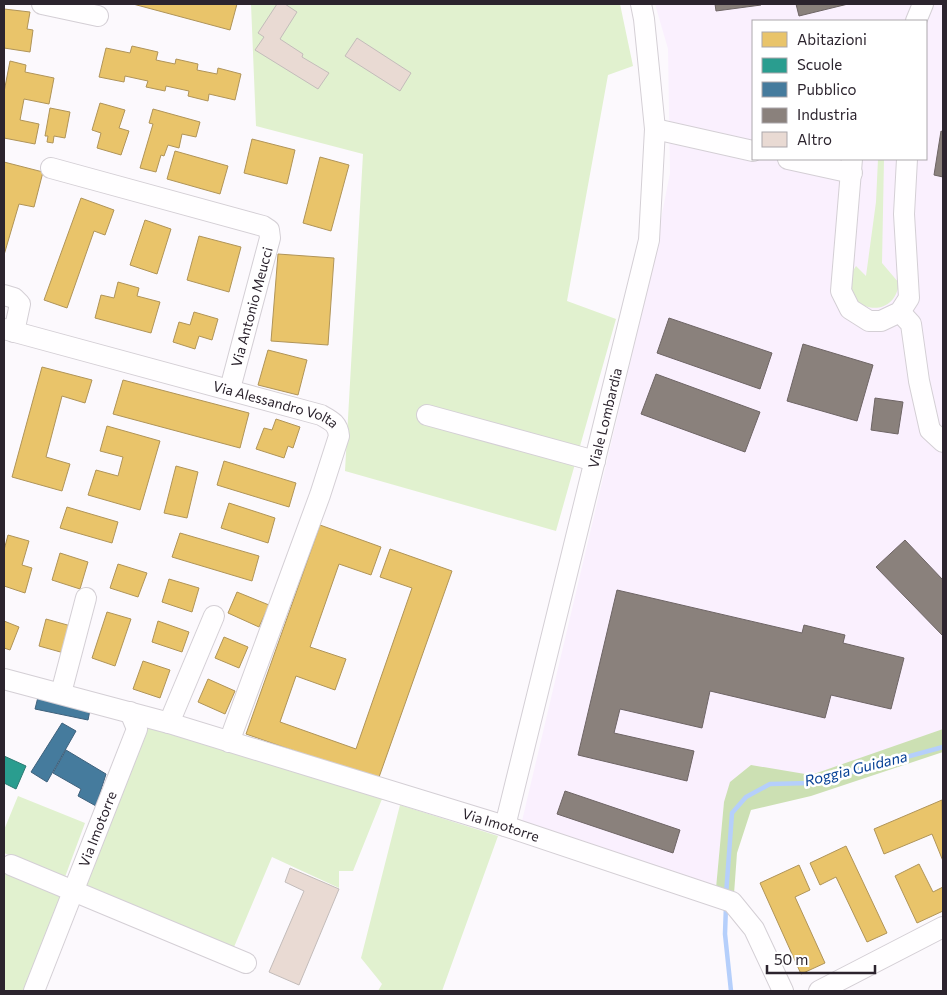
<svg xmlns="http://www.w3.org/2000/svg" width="947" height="995" font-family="Commissioner,sans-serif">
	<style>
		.built { fill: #faf0fe; fill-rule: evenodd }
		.green { fill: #e1f1cf }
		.forest { fill: #cce0b3 }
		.homes { fill: #e9c46a; stroke: #b09458 }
		.schools { fill: #2a9d8f; stroke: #2b7972 }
		.public { fill: #457b9d; stroke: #3e617c }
		.industry { fill: #8a817c; stroke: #6e6565 }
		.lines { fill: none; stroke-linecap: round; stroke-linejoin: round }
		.stream { stroke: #b5cffb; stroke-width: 4.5 }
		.building { fill: #e9dad3; stroke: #c3bcba }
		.minor-casing { stroke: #d4cfd5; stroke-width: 22 }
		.minor { stroke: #fffeff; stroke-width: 20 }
		.labels { text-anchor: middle; stroke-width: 5; stroke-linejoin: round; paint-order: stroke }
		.street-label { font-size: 14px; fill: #2c242e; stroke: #fff }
		.water-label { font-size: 15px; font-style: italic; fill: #043f95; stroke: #fff }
	</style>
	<rect width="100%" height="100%" fill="#fcf9fd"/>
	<path class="built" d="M655,4h288v725l-94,34 -125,39 -8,86 -194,-67 123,-521 25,-127 -2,-124zM753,21h173v138h-173z"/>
	<path class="green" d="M251,4h369l13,62 -25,9 -41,226 49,18 -60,212 -211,-60 18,-317 -107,-28z
		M878,159h6l-2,104 17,20c-3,26 -27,32 -46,16 -4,-12 -5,-22 3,-33l10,10 10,-74z
		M146,724l236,75 -29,72h-14v17l-67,-31 -38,90 -150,-61z
		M18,796l67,27 -20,54 -61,-24v-23z
		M400,805l98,31 -56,155h-64l4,-7 -21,-26z
		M4,872l60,23 -40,96h-20z"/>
	<path class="forest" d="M943,729v23l-132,44 -60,14 -14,43 -3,41 -18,-6 8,-86 6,-20 21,-17 60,10z"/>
	<path class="homes" d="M133,4h104l-7,26z
		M4,9l26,3 -3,17 6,1 -3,22 -26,-4z
		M132,46l26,6 -2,8 19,4 1,-5 22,5 -1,6 20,4 1,-6 23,6 -6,26 -26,-6 -1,7 -20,-5 1,-5 -23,-5 -1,5 -19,-4 2,-6 -23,-5 -1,6 -25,-5 7,-29 24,5z
		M10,61l16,4 -1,7 29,6 -5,26 -25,-5 -4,21 19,4 -4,20 -31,-6v-46z
		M100,103l25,7 -6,18 10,3 -8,24 -24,-7 4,-15 -9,-3z
		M50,108l20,4 -5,26 -11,-2 -1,7 -6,-1 1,-6h-3z
		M153,109l47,13 -4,15 -14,-3 -3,14 -11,-3 -4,11 -3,-1 -5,17 -16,-4 13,-44 -4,-1z
		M252,139l43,11 -8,34 -43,-11z
		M175,151l53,15 -8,28 -53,-15z
		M320,157l29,8 -18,66 -28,-8z
		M4,162l39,10 -9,35 -15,-3 -15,51z
		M81,198l33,12 -9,25 -11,-4 -27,77 -23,-8z
		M145,220l26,9 -14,45 -27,-9z
		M199,236l42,11 -12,45 -42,-12z
		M278,254l56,4 -6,87 -57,-4z
		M118,282l21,6 -2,8 23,6 -9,31 -56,-15 6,-23 13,3z
		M194,312l24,7 -6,21 -13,-4 -4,13 -22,-7 6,-20 11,3z
		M268,350l39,10 -9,35 -40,-10z
		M42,367l50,13 -7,23 -23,-7 -16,61 24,7 -8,27 -50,-14z
		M123,380l126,33 -9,35 -127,-34z
		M276,419l24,8 -7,21 -5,-2 -4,12 -28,-9 8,-21 8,2z
		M107,426l53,15 -20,69 -52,-15 8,-25 22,6 5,-19 -23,-6z
		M224,461l72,22 -7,24 -72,-22z
		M176,466l22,6 -11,46 -23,-5z
		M229,503l46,15 -7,25 -47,-15z
		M67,507l51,15 -6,21 -52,-15z
		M320,525l61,22 -10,28 -32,-11 -29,83 36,12 -11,31 -39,-14 -16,46 76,27 56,-161 -32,-11 10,-28 62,22 -74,209 -132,-46z
		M180,533l79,23 -7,25 -80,-24z
		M8,535l21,6 -7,24 10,3 -7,25 -21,-7v-36z
		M60,553l28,9 -8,27 -28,-9z
		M118,564l29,9 -9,24 -28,-9z
		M169,579l30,9 -7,24 -30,-10z
		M237,592l32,13 -10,22 -31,-14z
		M107,612l24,7 -16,47 -23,-8z
		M46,619l25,7 -7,27 -25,-7z
		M4,621l15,6 -9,23 -6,-2z
		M158,621l31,11 -7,20 -30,-10z
		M224,637l24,10 -9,21 -24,-10z
		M143,661l27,9 -10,28 -27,-9z
		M208,679l27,12 -10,23 -27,-12z
		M942,800l1,61 -11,-27 -48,20 -10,-25z
		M846,846l41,87 -20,9 -31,-65 -16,8 -10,-22z
		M919,864l14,28 10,-5v24l-26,12 -22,-47z
		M799,865l11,25 -15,7 30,66 -24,11 -41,-91z"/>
	<path class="schools" d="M4,756l22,10 -10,23 -12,-6z"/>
	<path class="public" d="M38,697l52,13 -2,10 -53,-11z
		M62,723l14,8 -29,51 -16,-10z
		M66,750l40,24 -10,32 -18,-10 3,-7 -28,-16z"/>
	<path class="industry" d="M715,4h46v1l-45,6z
		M796,4h52l-49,12z
		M941,131l2,1v45l-9,-2z
		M669,318l103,35 -12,36 -103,-36z
		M803,344l70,21 -16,56 -70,-20z
		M656,374l104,38 -15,40 -104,-38z
		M875,398l28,4 -5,32 -27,-4z
		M905,540l38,40v56l-67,-69z
		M617,590l185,43 2,-8 41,10 -2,8 61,15 -13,51 -60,-14 -6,23 -115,-27 -8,37 -82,-19 -6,24 80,18 -7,30 -109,-26z
		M565,791l115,39 -7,23 -116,-39z"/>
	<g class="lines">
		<path class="stream" d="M726,895l6,-82 14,-16 24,-13 41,-1 132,-36
			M726,905l-1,29 6,57"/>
	</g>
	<path class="building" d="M277,4h8l12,8 -17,27 23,15 -1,3 27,16 -11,16 -63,-39 9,-13 -6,-4z
		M357,38l54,35 -11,18 -55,-35z
		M290,868l49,21 -40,96 -30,-13 35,-81 -19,-9z"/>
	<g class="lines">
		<g class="minor-casing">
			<g id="minor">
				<path d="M42,4l56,12"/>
				<path d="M916,21l7,-17"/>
				<path d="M655,129l98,22"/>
				<path d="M788,159l64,14"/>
				<path d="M852,159l-11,132 9,18 19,12h12l19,-9 9,-14 -5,-84 3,-55"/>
				<path d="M51,168l212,58 6,4 1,8 -39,147 -4,4"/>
				<path d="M4,295l10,3 6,6 -6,28"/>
				<path d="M900,312l11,12 8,57 11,49 13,12"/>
				<path id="s1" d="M4,329l317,86c11,6 17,9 18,21l-19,59 -91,247"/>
				<path d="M427,415l168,46"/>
				<path id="s2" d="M4,679l165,44 336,103 227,76 22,27 29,62"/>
				<path d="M61,693l25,-95"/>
				<path d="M169,723l45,-107"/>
				<path id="s3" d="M505,826l144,-586 6,-111 -11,-110 -3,-15"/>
				<path d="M11,865l235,98"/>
				<path id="s4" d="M34,991l103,-262 -7,-17"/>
				<path d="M819,991l124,-64"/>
			</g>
		</g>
		<use href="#minor" class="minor"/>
	</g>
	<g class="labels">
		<g class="street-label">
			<text transform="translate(252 307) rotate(-75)" y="5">Via Antonio Meucci</text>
			<text dy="5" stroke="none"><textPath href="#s1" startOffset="282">Via Alessandro Volta</textPath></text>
			<text dy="5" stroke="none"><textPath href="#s3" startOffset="420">Viale Lombardia</textPath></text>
			<text dy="5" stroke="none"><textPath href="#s2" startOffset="518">Via Imotorre</textPath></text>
			<text dy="5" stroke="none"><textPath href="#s4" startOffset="174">Via Imotorre</textPath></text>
		</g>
		<g class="water-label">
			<text transform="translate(856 769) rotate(-14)" y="5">Roggia Guidana</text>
		</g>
	</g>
	<rect width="947" height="995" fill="none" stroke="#2c242e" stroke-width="10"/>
	<rect x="752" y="20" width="175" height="140" fill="#ffffff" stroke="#aba7ab"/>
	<rect x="762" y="32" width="25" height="15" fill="#e9c46a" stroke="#aba7ab"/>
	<text x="797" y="45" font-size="15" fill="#2c242e">Abitazioni</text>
	<rect x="762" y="58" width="25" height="15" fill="#2a9d8f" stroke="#aba7ab"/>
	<text x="797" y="70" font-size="15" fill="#2c242e">Scuole</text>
	<rect x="762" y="82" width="25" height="15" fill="#457b9d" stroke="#aba7ab"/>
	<text x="797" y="95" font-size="15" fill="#2c242e">Pubblico</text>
	<rect x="762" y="108" width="25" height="15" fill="#8a817c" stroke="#aba7ab"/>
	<text x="797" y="120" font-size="15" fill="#2c242e">Industria</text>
	<rect x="762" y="132" width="25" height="15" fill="#e9dad3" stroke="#aba7ab"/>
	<text x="797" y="145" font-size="15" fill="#2c242e">Altro</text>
	<path d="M767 965v8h108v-8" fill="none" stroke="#2c242e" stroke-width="2.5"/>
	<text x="774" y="965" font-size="15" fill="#2c242e" stroke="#ffffff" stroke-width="4" paint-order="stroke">50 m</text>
</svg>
